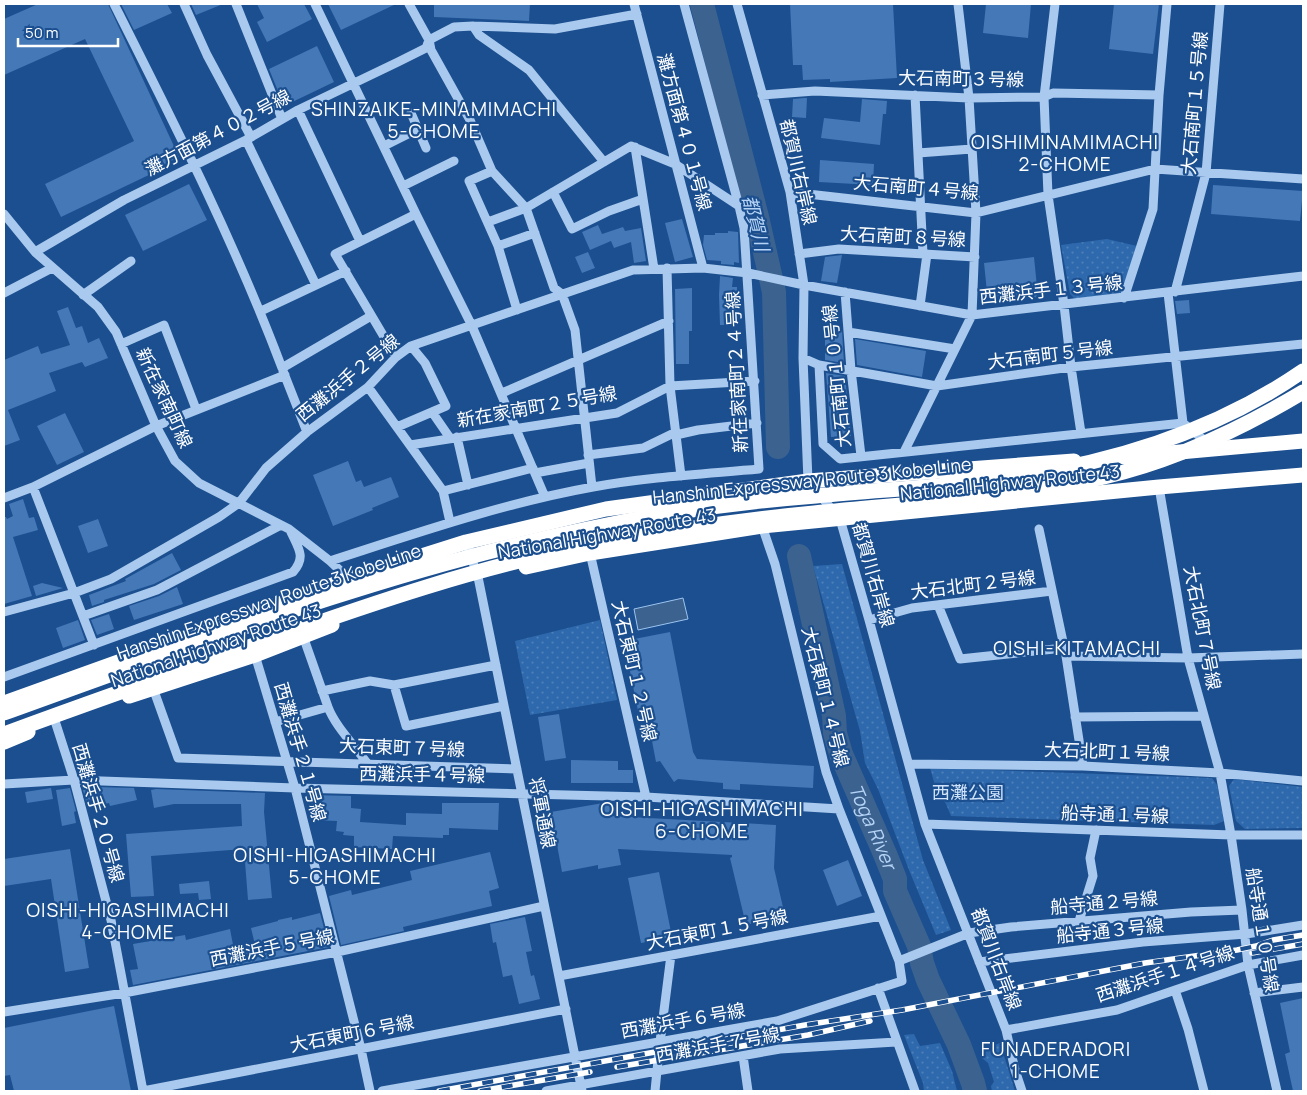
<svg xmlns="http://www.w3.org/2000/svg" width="1307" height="1095" font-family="Manrope,'Noto Sans JP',sans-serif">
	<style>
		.park { fill: url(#park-dots) }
		.water { fill: #3c6290; stroke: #9cc4f0 }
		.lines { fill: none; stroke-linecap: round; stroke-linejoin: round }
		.river { stroke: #3c6290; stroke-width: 24 }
		.building { fill: #4478b7 }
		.minor { stroke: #a9c9ee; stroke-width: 9 }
		.highway { stroke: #fff; stroke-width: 15 }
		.rail-casing { stroke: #fff; stroke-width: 5.5 }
		.rail { stroke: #1b4f8f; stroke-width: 4; stroke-dasharray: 11; stroke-linecap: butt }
		.minor-bridge { stroke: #a9c9ee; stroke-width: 9 }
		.highway-bridge { stroke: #fff; stroke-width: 15 }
		.labels { text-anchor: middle; stroke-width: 4.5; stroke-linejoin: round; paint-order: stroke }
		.street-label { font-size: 18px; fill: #fff; stroke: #1b4f8f }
		.park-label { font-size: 18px; fill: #cfe3fa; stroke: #1b4f8f }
		.neighbourhood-label { font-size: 19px; letter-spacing: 1px; fill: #fff; stroke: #1b4f8f }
		.water-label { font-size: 19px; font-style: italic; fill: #b5d3f5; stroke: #1b4f8f }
	</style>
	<defs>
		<pattern id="park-dots" width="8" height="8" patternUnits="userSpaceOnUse" patternTransform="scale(1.25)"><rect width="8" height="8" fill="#2e69ad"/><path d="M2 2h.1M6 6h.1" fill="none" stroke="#4d80b9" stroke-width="1.8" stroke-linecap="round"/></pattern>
	</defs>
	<rect width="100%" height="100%" fill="#1b4f8f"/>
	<path class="park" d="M1107,239l30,7 -16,47 -46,6 -5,-5 -9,-49z
		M842,564l81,296 28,70 -15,5 -27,-65 -31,-81 -13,-26 -5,-32 -47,-165z
		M600,620l17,80 -87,15 -15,-74z
		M930,768l282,10 5,7 7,36 -10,4 -263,-9 -5,-12 -10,-15z
		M1234,779l69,8v41l-58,1 -9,-8 -7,-35z
		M914,1034l6,12 20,-3 12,28 5,20h-33l-1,-8 -19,-48z
		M1000,1043l15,48h-23l-1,-5 3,-4 -6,-19 -6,-5 -2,-7z"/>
	<path class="water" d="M683,598l5,21 -50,11 -4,-21z"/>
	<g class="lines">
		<g class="river">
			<path d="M702,4l55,213 17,75 4,155"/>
			<path id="s1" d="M799,556l35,160 1,17 6,21 44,100 10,25v12l24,55 3,17 6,17 31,65 14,38 2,8"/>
		</g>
	</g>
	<path class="building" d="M38,4h70l71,153 -28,14 2,2 -92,44 -16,-33 89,-43 -49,-102 -81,36v-56z
		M121,4h46l5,9 -38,17z
		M191,4h32l-27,11z
		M257,4h47l8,15 -45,23 -10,-20 7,-4z
		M328,4h68l-55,26z
		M434,4h96l-1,17 -95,-4z
		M790,4h103l4,74 -67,4v-3l-27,1 -1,-15h-9z
		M986,4h45l-3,34 -45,-5z
		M1114,4h45l-6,50 -44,-5z
		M317,46l17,36 -50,24 -15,-37z
		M804,98h3l-1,20 -14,-1 1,-18z
		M862,99l25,2 -1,13h-3l-3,31 -59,-7 3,-20 36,4z
		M820,160l54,4 -1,21 -54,-3z
		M189,184l18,36 -64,31 -18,-36z
		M1213,185l90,6 -3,30 -89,-7z
		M682,219l11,38 -18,5 -10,-39z
		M598,225l4,9 21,-7 2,4 16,-3 5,33 -12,2 -3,-21 -17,6 -3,-7 -21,9 -8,-18z
		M728,231l10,1 1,31 -5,-1v3l-13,-1v-3l-14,-1 -4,-15 1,-10h11v-2h13z
		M588,252l7,16 -13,5 -7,-16z
		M842,255l-5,28 -16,-2 4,-24z
		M1034,257l4,40 -50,5 -4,-39z
		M720,276l13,2 -1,9h5l1,38h-18l-1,-30z
		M692,288v43h-3v33h-13l-1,-75z
		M1189,300l1,13 -13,1 -2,-13z
		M68,307l8,21 6,-2 6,17 11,-5 9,20 -23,9 -3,-5 -33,11 7,18 -48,19 12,30 -16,6v-86l34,-14 3,8 29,-9 -13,-34z
		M825,320h10l1,10h6l2,33 -19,-3z
		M855,339l71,12 -4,26 -65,-12z
		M826,373l19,3 6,60 -20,1z
		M65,413l19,39 -27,13 -20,-39z
		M348,461l8,21 5,-2 3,7 27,-10 8,20 -27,11 1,2 -40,16 -20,-51z
		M23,499l6,19 5,-1 4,13 -25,7 19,59 -28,8v-87h2l1,2 6,-3 -4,-12z
		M98,519l10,27 -20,7 -10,-27z
		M172,553l9,17 -27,14 -50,16v2l-12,4 -3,-11 37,-14 -1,-2z
		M42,583l21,5 -27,8 -3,-10z
		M177,587l6,17 -49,16 -5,-14 30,-10z
		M109,614l5,15 -17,6 -6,-15z
		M78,620l7,20 -22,8 -7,-20z
		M670,632l23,120 4,7 117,7 -1,22 -73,-4v6l-17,-1v-6l-45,-4 -4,3 -14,-21 -4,1 -8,-42 -8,1 -16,-80z
		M559,714l7,44 -21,3 -7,-44z
		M571,760l47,1v9h15v13h-62z
		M96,787l38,1 3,12 -27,6 -1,-3 -21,5 -5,-18z
		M51,788l2,11 -26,4 -2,-11z
		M70,788l6,23 -2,1 2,11 -14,3 -6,-36z
		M156,789l109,4 -1,19 8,86 -24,2 -4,-51 -93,7 3,40 -23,1 -5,-63 116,-8 -1,-22h-67l-20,4 -3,-18z
		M312,795l39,1v12l10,1 -1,13 46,3v-12l36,1v-11h57l-1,27 -49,-2v7h-6v3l-50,-2 -1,13 -38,-2v-11l-11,-1 1,-3 -8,-1 1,-10 -26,-1z
		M609,802l3,14 164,9 -2,43 11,48 -39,9 -16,-67 2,-1v-2l-114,-6 3,16 -23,4v-4l-36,7 -11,-60z
		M70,849l19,119 -24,4 -14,-93 -47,7v-27z
		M490,852l9,36 -10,3 3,15 -89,21 1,4 -63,14 -12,-49 22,-6 1,5 60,-15 -2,-9z
		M848,860l14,36 -25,10 -14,-36z
		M659,872l13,65 -31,6 -13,-65z
		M209,881l2,18 -12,1 -1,-7 -18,1 -1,-10z
		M320,913l9,34 -196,38 -3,-15 8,-1 -5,-25 52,-9 1,5 44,-11 4,21 21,-5 -4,-17 27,-7v-1l14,-3v3z
		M525,917l7,34 -6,1 5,24 3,-1 6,24 -21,5 -7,-29 -9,2 -7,-35 -3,1 -3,-19z
		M1070,929l1,12 -12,1 -1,-12z
		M1303,998v93h-10l-8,-37 5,-2 -10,-49z
		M114,1006l17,85h-117l-4,-16 -6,1v-48z"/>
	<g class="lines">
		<path class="minor" d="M114,4c60,119 121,239 168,364l89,-52
			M184,4l23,51 44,82
			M236,4l46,115
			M315,4l101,210
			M409,4l20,36 2,10 39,70 22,51 34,37 28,80 8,6 13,36 17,157
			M634,4l69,264
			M737,4l53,188 14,93 -1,73 5,123 2,2
			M1055,4l-11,93 4,98 16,110 7,62 10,66
			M473,26l6,9 50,35 75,92
			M762,95l53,-4 154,7 75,-1 9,-4 106,2
			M915,95l8,159
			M298,110l62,131
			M411,113l15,35
			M246,140l70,145
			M384,146l34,-17
			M635,147l19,122
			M918,153l54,-4
			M492,171l-23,10 29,65 19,64
			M403,186l51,-25
			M553,192l19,37 37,-18 34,-12
			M790,192l186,21 179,-44 148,10
			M4,214l31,38 63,55 18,25 40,94 19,35 24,22 90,46 41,32 19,18
			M488,222l38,-14 105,-62 44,18 64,42
			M498,246l37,-13
			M35,252l89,-52 122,-60 52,-30 100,-48 28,-14 3,-8 25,-13 19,-1 82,3 82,-15
			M799,254l40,-5 136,8
			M667,268l3,118 11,90
			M845,292l6,78 10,86
			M1175,292l31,-119 14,-169
			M4,293l48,-25
			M1168,293l15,130
			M83,295l48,-34
			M1124,298l29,-89 6,-114 8,-91
			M920,306l7,-52
			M261,311l85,-40
			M848,332l107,17
			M121,344l43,-19 32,84
			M396,357l-61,-103 81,-40 56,112 73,171
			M803,358l16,7 118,21 134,-19 232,-23
			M819,365l4,79 17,15 343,-36 26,21
			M283,371l24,61
			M368,387l75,104 7,31
			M502,393l167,-72
			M432,412l18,26
			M397,427l49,-21 -21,-43 -14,-17
			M676,435l22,-5 59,-7
			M457,437l11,48
			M410,445l207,-32 53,-27 85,-5
			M904,452l68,-137 4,-102 -7,-115 -11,-94
			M588,455l55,-7 33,-16
			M535,473l54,-10
			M33,487l61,158
			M1159,487l29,171 32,115 11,62 11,75 6,55 29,126
			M443,491l90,-23
			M818,493l22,26 29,101 56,204 81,206 9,40 7,21
			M4,498l29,-11 123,-61 129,-51
			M1039,529l27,127 17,110
			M466,542l12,35 104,514
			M590,553l56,244
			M330,561c87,-28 174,-58 263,-74 55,-10 111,-13 166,-18l-15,-241 -5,-22 -55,-202
			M938,605l22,54 104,-11
			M4,612l70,-19 37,-14 108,-62 20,-14 27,-35 41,-36 61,-45 28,-30 15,-11 222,-76 70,-2 45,5 56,12 168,30 331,-39
			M83,616l74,-26 124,-65
			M869,620l43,-12 140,-17
			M255,655l40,133 66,261 9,42
			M1066,656l122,2 115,-4
			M4,677l289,-105c13,-15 6,-23 -2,-40
			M394,685l12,41 98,-20
			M153,688l25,70 339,11
			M322,691l48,-10 24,4 102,-20
			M328,707c7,19 27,39 39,56
			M1075,717l129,-1
			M55,721l19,59 37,140 32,171
			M275,722l53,-15 -25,-71
			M909,764l174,2 137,7 83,8
			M4,784l70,-4 221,8 351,9 193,12
			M925,824l306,11h72
			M1079,921l14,-45 -3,-18 6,-28
			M899,961l70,-28 42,-6 180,-15 51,-2
			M979,962l164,-20 103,-8 57,-9
			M559,976l322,-60
			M878,988l37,103
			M1175,990l13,39 16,62
			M1254,993l49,-6
			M4,1012l120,-19 213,-41 207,-46
			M1006,1030l111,-20 131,-45 55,-10
			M661,1034l10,-79
			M743,1056l5,35
			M143,1091l423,-82
			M382,1091l395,-70 125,-40 -3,-20 -60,-152 -13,-37 -51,-208 -13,-38
			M546,1091l234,-42 116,-7
			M655,1091l4,-41"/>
		<path class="highway" d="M1124,457l179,-16
			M526,567l64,-14 172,-27 397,-39 144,-12
			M129,696l126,-41 77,-30
			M4,703l345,-124 117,-37 140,-33 202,-28 266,-20
			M4,742l24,-10"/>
		<g class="rail-casing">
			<path id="rail" d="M1252,953l51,-9
				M617,1067l191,-32 62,-14
				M439,1091l366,-66 97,-15 243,-47 92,-13 19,-4 17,-6 30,-5
				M480,1091l110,-19"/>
		</g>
		<use href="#rail" class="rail"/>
		<path class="minor-bridge" d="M659,1050l2,-16"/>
		<path class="highway-bridge" d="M4,713c192,-69 383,-143 583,-184 75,-16 152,-27 229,-33 58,-6 118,-8 176,-16 111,-14 218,-45 311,-109
			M4,734c87,-32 175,-63 262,-93 107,-38 215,-75 326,-96 74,-14 148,-25 222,-32 97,-10 195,-14 290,-36 70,-16 137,-48 199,-85"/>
	</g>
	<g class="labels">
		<g class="street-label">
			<text transform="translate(961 79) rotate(1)" y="6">大石南町３号線</text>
			<text transform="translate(1195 103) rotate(-85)" y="6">大石南町１５号線</text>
			<text transform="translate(684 132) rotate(75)" y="6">灘方面第４０１号線</text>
			<text transform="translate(218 133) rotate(-28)" y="6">灘方面第４０２号線</text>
			<text transform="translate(798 172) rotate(77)" y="6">都賀川右岸線</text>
			<text transform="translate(916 188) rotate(5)" y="6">大石南町４号線</text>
			<text transform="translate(903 237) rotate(3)" y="6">大石南町８号線</text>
			<text transform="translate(1051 290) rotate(-6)" y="6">西灘浜手１３号線</text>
			<text transform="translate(1050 355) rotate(-7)" y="6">大石南町５号線</text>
			<text transform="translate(737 372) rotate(-93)" y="6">新在家南町２４号線</text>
			<text transform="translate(837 376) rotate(-96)" y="6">大石南町１０号線</text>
			<text transform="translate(348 378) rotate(-39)" y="6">西灘浜手２号線</text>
			<text transform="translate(164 398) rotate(65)" y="6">新在家南町線</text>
			<text transform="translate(537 407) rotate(-10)" y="6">新在家南町２５号線</text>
			<text transform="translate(812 481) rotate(-6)" y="6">Hanshin Expressway Route 3 Kobe Line</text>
			<text transform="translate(1010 483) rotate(-6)" y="6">National Highway Route 43</text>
			<text transform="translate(607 534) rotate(-10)" y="6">National Highway Route 43</text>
			<text transform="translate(873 575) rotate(74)" y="6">都賀川右岸線</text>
			<text transform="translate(973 585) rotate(-7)" y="6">大石北町２号線</text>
			<text transform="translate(269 602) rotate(-19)" y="6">Hanshin Expressway Route 3 Kobe Line</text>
			<text transform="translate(1202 628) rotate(79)" y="6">大石北町７号線</text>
			<text transform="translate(216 646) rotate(-19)" y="6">National Highway Route 43</text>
			<text transform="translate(634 671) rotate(77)" y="6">大石東町１２号線</text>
			<text transform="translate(825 697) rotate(76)" y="6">大石東町１４号線</text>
			<text transform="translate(402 748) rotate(2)" y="6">大石東町７号線</text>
			<text transform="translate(300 752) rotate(74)" y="6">西灘浜手２１号線</text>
			<text transform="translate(1107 752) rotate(2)" y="6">大石北町１号線</text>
			<text transform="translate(422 775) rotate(1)" y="6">西灘浜手４号線</text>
			<text transform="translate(98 813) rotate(74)" y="6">西灘浜手２０号線</text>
			<text transform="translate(542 813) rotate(79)" y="6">将軍通線</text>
			<text transform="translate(1115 815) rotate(2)" y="6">船寺通１号線</text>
			<text transform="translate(1104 903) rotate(-5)" y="6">船寺通２号線</text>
			<text transform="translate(717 930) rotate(-11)" y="6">大石東町１５号線</text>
			<text transform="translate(1262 930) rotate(81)" y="6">船寺通１０号線</text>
			<text transform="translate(1110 931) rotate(-6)" y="6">船寺通３号線</text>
			<text transform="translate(272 948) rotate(-11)" y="6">西灘浜手５号線</text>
			<text transform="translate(996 959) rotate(69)" y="6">都賀川右岸線</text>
			<text transform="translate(1165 974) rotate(-18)" y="6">西灘浜手１４号線</text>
			<text transform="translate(683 1021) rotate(-10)" y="6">西灘浜手６号線</text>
			<text transform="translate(352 1034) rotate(-11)" y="6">大石東町６号線</text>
			<text transform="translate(718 1045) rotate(-10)" y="6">西灘浜手７号線</text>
		</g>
		<g class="park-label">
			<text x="968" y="799">西灘公園</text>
		</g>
		<g class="neighbourhood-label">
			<text x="434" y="116">SHINZAIKE-MINAMIMACHI<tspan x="434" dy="22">5-CHOME</tspan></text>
			<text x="1065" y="149">OISHIMINAMIMACHI<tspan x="1065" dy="22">2-CHOME</tspan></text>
			<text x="1077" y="655">OISHI-KITAMACHI</text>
			<text x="702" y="816">OISHI-HIGASHIMACHI<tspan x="702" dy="22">6-CHOME</tspan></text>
			<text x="335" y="862">OISHI-HIGASHIMACHI<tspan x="335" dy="22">5-CHOME</tspan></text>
			<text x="128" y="917">OISHI-HIGASHIMACHI<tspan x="128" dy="22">4-CHOME</tspan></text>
			<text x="1056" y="1056">FUNADERADORI<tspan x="1056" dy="22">1-CHOME</tspan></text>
		</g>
		<g class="water-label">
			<text transform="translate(756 223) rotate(76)" y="7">都賀川</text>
			<text dy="7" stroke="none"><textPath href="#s1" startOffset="282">Toga River</textPath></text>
		</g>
	</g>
	<rect width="1307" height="1095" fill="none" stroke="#ffffff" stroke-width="10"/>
	<path d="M18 38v8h100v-8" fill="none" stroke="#ffffff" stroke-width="2.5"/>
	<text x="25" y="38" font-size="15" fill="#ffffff" stroke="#1b4f8f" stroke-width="4" paint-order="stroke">50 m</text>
</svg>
